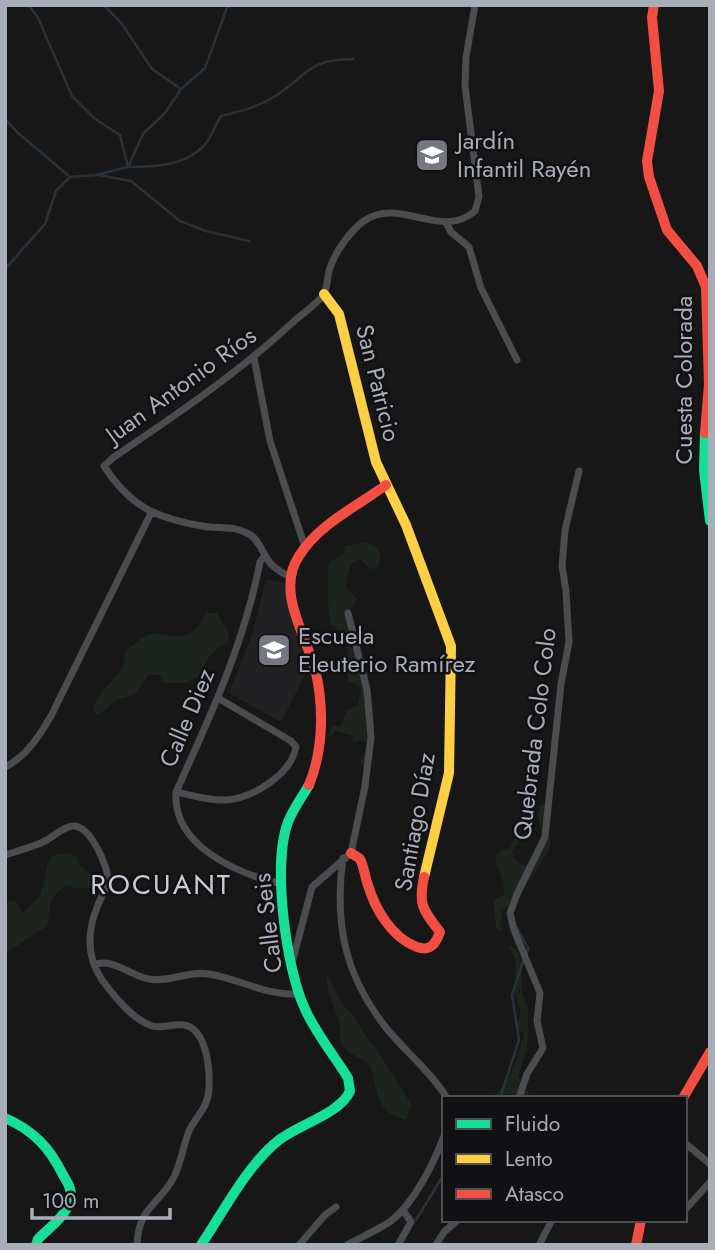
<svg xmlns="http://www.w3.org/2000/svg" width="715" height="1250" font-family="Jost,sans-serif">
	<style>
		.built { fill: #212123 }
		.green { fill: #1d241e }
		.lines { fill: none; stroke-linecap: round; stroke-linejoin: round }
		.stream { stroke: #2a3239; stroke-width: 2.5 }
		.street { stroke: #4b4c50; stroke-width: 7 }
		.fast { stroke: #16e098; stroke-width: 10 }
		.slow { stroke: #ffcf43; stroke-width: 10 }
		.jam { stroke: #f24e42; stroke-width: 10 }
		.labels { text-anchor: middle; stroke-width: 5; stroke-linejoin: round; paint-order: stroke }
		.poi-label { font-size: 24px; fill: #a8adb8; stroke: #111113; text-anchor: start }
		.street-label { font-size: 24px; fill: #a8adb8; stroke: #111113 }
		.quarter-label { font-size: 28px; letter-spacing: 2px; fill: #c9ccd4; stroke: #111113 }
	</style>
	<rect width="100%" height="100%" fill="#171717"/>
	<path class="built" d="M266,579l17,3 25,87 -27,53 -52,-29 24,-61z"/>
	<path class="green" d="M367,542c13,6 17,13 10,26l-8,1 -8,-10 -10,4 -6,23 12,13 -9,14c7,25 19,52 23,78 2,17 8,69 -5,80l-5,-8 7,-20 -7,-3 -9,3 1,-7 -18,-5 -8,8 5,-13h9l6,-16 11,-5 3,-14 -3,-6 -9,-3c-8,-29 8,-37 -18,-58 -4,-19 -4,-44 -2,-62l14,-8 3,-8z
		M206,613h11l12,20 -1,9c-16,8 -22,18 -28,34l-15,7h-21l-5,-8h-10l-14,19 -18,6 -19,15 -5,-4 3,-11 27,-33 3,-17c9,-5 15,-13 24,-16 6,-2 11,0 17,1 20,5 31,-4 39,-22z
		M548,801l2,47 -31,49 -17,14 -1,20 -5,-3 -2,-28 10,-6c1,-17 -7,-23 -9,-38l6,-6 9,-2 8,-17h5l1,5 -12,16c2,9 7,12 16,14 5,-9 14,-21 13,-32 0,-14 -6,-11 -1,-28z
		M70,853l8,5 1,7 12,9 4,9 -3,5h-18l-5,-3c-21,8 -18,22 -22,41l-42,28v-52l9,-2 9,13 17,-17 9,-36 5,-5z
		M508,946l9,3 5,14 -1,25 7,22v21l-1,18 -9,28 11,16v5h-38c20,-15 27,-42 33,-65l-8,-5c9,-20 1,-21 -1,-38 -2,-19 6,-26 -7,-44z
		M326,973l18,33 9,8 12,21 11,13 35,56 -5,16c-34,-9 -26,-31 -37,-56l-22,-13 -7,-11v-15l-12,-35z"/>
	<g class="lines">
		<path class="stream" d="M29,5l9,13 34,78 23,23 25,16 8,32c28,0 60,-1 79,-25 5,-8 9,-18 14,-26 20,-5 38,-9 56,-21 33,-22 30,-35 76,-36
			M104,5l18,19 30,45 29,20
			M5,119l13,14 52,44
			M98,175l33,6 49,40 26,10 43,10
			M5,269l40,-45 11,-33 14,-14 26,-2 32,-8 15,-33 22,-21 16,-24 24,-21 23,-63
			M517,928l11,20 -1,5
			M500,1098l19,-58 -7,-45 12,-36
			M416,1220l28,-46"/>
		<path class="street" d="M446,223l5,9 18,15 12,41 36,72
			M254,358l16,83 35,106
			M265,555l-5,7c-16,82 -50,155 -84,230 -4,54 62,82 106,92
			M289,576c-7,-3 -13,-7 -18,-12 -8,-9 -12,-25 -22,-30 -15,-9 -31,-5 -47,-8 -47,-8 -72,-20 -98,-60l10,-9c62,-42 124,-84 178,-134 9,-9 26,-19 32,-29 4,-8 3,-18 6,-26 5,-16 21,-38 34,-47 36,-25 77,20 111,-10l4,-14 -14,-111 1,-29 9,-52
			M5,767c21,-10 35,-32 46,-51l100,-203
			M176,792c16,3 32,9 49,8 26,-1 66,-25 71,-53l-5,-6 -73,-43
			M5,855c12,-4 24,-7 36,-12 11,-4 20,-16 32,-17 17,-1 35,40 35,54 -1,8 -7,17 -10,25 -11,26 -12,51 4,75 12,16 31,40 50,46 10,3 22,-3 32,-1 23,4 26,45 25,64 -1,19 -13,27 -20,42 -6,15 -8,32 -15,46 -14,27 -36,30 -37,68
			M343,858c-9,67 2,118 44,171 19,23 44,43 60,69
			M293,959l19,-72 39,-34 14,-67 6,-49 -4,-47 -19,-77
			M94,965c18,-8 37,11 55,14 21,4 39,-9 60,-5 31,5 57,22 90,20
			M519,1098l8,-24 16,-26 -6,-27 3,-28 -26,-63 -4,-17 8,-21 27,-55 16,-153 8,-42 -3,-51 -4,-25 3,-36 14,-59
			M685,1143l25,21
			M685,1210l25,-28
			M299,1245l26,-30 11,-8
			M347,1245c14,-8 31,-15 44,-24 23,-18 43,-58 53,-85
			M398,1245l13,-23 -8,-12
			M436,1245l8,-13 14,-12
			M539,1245l13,-25"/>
		<path class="fast" d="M705,433l-1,37 6,51
			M5,1118c28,12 45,30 58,57 5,8 10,16 7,26 -5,16 -21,27 -32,38l-2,6
			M201,1245c23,-34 46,-80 78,-105 19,-15 62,-27 71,-49l-2,-13c-14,-23 -32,-44 -43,-69 -19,-40 -33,-145 -17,-187 5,-13 14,-25 21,-37"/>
		<path class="slow" d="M324,294l15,20 37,148 30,63 45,121 -2,127 -25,104"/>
		<path class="jam" d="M654,5l-2,12 7,74 -12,70 2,16 18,53 30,36 9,21 3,97 -4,49
			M309,785c14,-34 15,-76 7,-112 -9,-37 -41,-81 -17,-117 20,-32 57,-49 87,-71
			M351,853c3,2 7,4 9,6 4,7 5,19 8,26 7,24 24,53 49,62 14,5 19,-4 23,-15 -17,-22 -22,-27 -16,-55
			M683,1098l27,-46
			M636,1245l5,-25"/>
	</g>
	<defs>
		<g id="school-square" transform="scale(1.75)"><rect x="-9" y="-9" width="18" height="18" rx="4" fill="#757880" stroke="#111113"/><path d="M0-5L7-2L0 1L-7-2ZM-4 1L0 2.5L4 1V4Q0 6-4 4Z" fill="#fff"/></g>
	</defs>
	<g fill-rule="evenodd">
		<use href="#school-square" x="432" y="155"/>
		<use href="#school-square" x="274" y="650"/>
	</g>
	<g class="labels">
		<g class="poi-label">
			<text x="457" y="149">Jardín<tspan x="457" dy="28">Infantil Rayén</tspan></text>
			<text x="298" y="644">Escuela<tspan x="298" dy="28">Eleuterio Ramírez</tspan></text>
		</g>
		<g class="street-label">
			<text transform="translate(684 380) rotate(-90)" y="8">Cuesta Colorada</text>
			<text transform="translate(378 383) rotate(76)" y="8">San Patricio</text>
			<text transform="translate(181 385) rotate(-36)" y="8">Juan Antonio Ríos</text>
			<text transform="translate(187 718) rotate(-67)" y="8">Calle Diez</text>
			<text transform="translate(535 734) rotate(-83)" y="8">Quebrada Colo Colo</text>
			<text transform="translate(415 822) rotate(-80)" y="8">Santiago Díaz</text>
			<text transform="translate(268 923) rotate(-97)" y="8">Calle Seis</text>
		</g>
		<g class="quarter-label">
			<text x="161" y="894">ROCUANT</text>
		</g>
	</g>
	<rect width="715" height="1250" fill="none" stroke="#a8adb8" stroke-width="14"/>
	<rect x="442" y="1096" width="245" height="126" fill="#111113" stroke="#4d4f55" stroke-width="2"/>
	<rect x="456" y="1119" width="35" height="10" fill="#16e098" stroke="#4d4f55" stroke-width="2"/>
	<text x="505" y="1131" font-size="21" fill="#a8adb8">Fluido</text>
	<rect x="456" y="1154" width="35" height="10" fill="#ffcf43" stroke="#4d4f55" stroke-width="2"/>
	<text x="505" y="1166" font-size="21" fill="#a8adb8">Lento</text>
	<rect x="456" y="1189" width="35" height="10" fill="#f24e42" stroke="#4d4f55" stroke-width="2"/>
	<text x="505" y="1201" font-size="21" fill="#a8adb8">Atasco</text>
	<path d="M32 1208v10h138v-10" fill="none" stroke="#a8adb8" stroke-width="3.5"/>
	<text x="42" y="1208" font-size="21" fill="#a8adb8" stroke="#111113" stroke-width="5" paint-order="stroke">100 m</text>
</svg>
